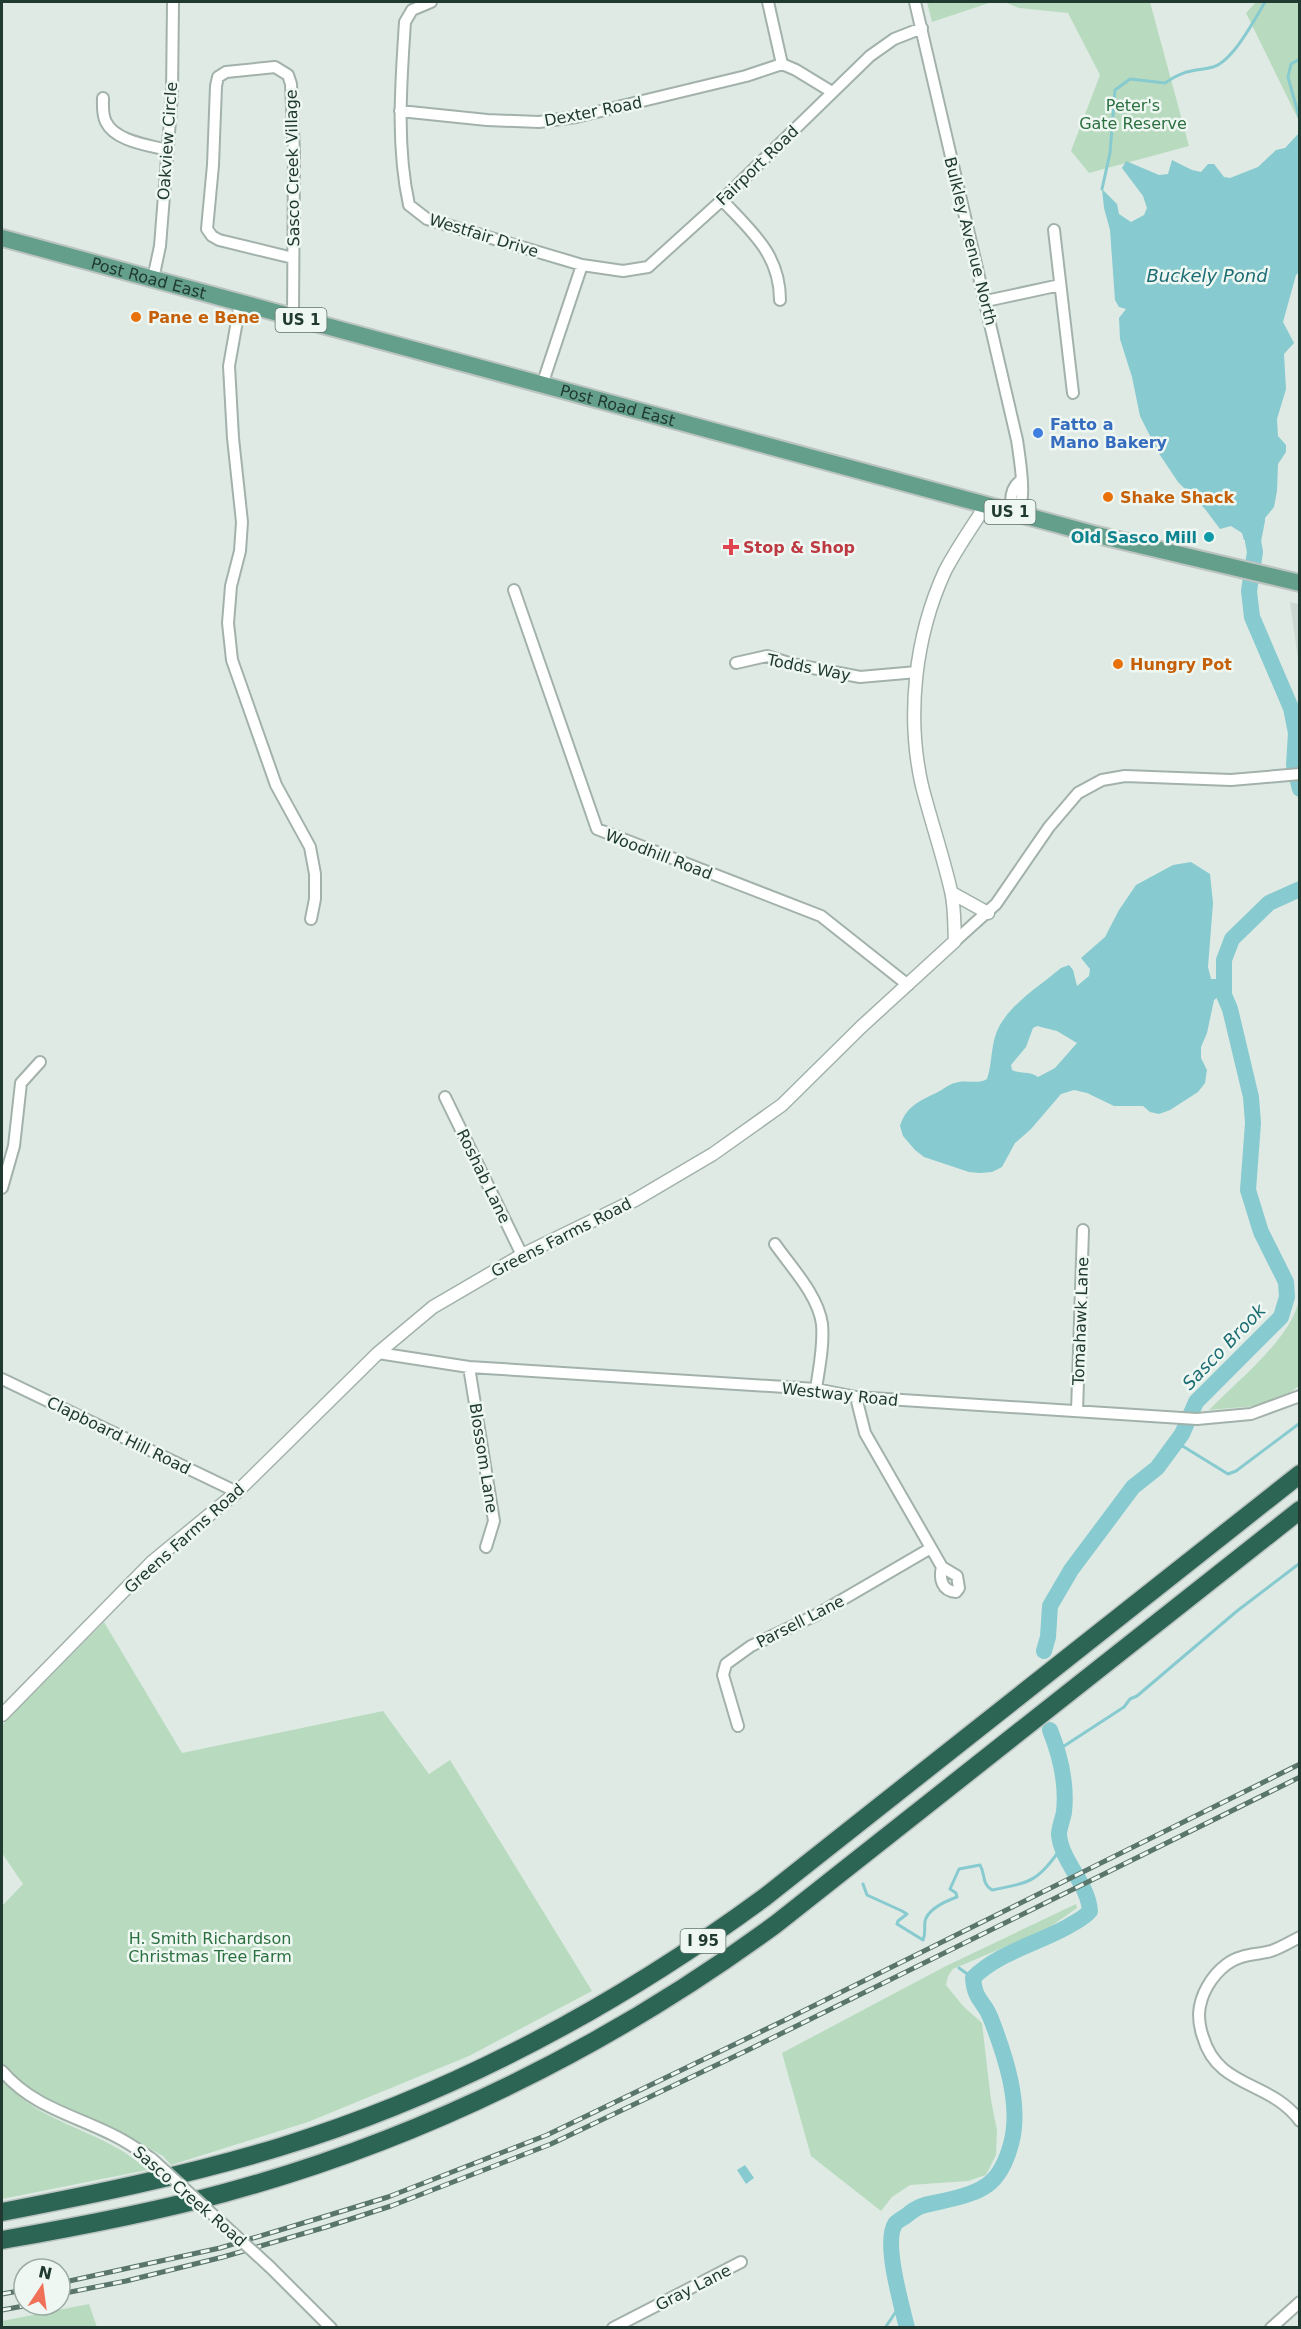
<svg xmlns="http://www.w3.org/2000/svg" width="1301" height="2329" font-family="'DejaVu Sans',sans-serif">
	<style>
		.built { fill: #cddad3 }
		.green { fill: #b8dbbf }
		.water { fill: #87cacf; fill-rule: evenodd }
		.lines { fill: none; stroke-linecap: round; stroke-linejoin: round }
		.stream { stroke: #87cacf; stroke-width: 3 }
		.river { stroke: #87cacf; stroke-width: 16 }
		.minor-casing { stroke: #a2b2ab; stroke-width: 14 }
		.tertiary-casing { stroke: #a2b2ab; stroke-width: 15 }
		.primary-casing { stroke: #bcc4c1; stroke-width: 20 }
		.motorway-casing { stroke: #bcc4c1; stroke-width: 21 }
		.minor { stroke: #fff; stroke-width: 10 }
		.tertiary { stroke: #fff; stroke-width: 12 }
		.primary { stroke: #649f8b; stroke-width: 16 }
		.motorway { stroke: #2d6555; stroke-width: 18 }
		.rail-casing { stroke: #5a766c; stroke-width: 5 }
		.rail { stroke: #eff7f2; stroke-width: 3; stroke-dasharray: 9; stroke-linecap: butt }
		.minor-bridge-casing { stroke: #a2b2ab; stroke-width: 14; stroke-linecap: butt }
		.minor-bridge { stroke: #fff; stroke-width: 10 }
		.food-dot { fill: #e8710a; stroke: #eff7f2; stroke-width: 2 }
		.shop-dot { fill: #3f7fe0; stroke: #eff7f2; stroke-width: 2 }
		.culture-dot { fill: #0f9aa8; stroke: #eff7f2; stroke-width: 2 }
		.health-dot { fill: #e0444e; stroke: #eff7f2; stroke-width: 2 }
		.labels { text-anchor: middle; stroke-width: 5; stroke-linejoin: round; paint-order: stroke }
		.shield { fill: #eff7f2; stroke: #5e736b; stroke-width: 1.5 }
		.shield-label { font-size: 15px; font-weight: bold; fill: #203a31 }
		.park-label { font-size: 16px; fill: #2b7040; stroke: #eff7f2 }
		.street-label { font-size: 16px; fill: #203a31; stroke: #eff7f2 }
		.food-label { font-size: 16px; font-weight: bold; fill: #c56008; stroke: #eff7f2; text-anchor: start }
		.shop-label { font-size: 16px; font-weight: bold; fill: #366cbe; stroke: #eff7f2; text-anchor: start }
		.culture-label { font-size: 16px; font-weight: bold; fill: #0d838f; stroke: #eff7f2; text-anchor: end }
		.health-label { font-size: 16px; font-weight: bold; fill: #be3a42; stroke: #eff7f2; text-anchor: start }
		.water-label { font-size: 18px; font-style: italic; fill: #1c6c74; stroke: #eff7f2 }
	</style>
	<rect width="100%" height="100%" fill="#dfeae4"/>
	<path class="built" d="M1290,602l9,2v62z"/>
	<path class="green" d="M927,2h65l-60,20z
		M1004,2h146l39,144 -100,27 -18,-22 29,-76 -32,-62 -49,-5z
		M1256,2h43v119l-53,-108z
		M1299,1299v87l-19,14 -24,6 -47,4c27,-28 84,-73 90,-111z
		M104,1622l78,131 201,-42 46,63 21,-14 142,231 -123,65 -161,66 -137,43 -8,-9 -63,-34 -52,-20 -15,-9 -31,-28v-159l21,-22 -21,-31v-128z
		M1076,1904l1,4 -30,21 -94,40 -5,7 -2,9 17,21 19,17 9,77 6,30 -1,25 -10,20 -18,6 -58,4 -18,12 -11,14 -70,-55 -29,-103 164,-87z
		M2,2077c31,47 104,52 145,93l-145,29z
		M89,2304l8,23h-95v-6z"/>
	<path class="water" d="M1299,133v139l-3,3 -13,47 11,21 -10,11 2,35 -9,30 1,17 8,9v7l-8,12 -1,27 -3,16 -9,11 -8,20 -4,3 -9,-1 -2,-7 -11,-7 -11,3 -15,-20 -27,-27 -20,-30 -18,-36 -8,-39 -12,-38 -1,-21 7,-9 -7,-2 -4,-7 -5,-70 -6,-22 -2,-19 15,15 2,10 12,8 13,-7 3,-7 -4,-12 -21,-28 4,-7 33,14 9,-1 4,-14 20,10 9,2 7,-8h6l10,13 6,1 28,-11 18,-17 9,-2z
		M1191,862l19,12 3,29 -5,64 3,12h6l1,18 -4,3 -7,33 -6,14v11l6,12 -2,13 -7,9 -28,18 -11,4 -9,-2 -7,-6h-29l-27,-13 -13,-3 -13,4 -30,35 -16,14 -13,24 -10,5 -12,1 -11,-1 -45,-15 -9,-7 -12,-14 -3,-10c6,-20 21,-26 38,-34 6,-3 11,-8 17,-9 12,-4 22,2 32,-4 6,-17 3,-37 13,-54 13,-23 41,-40 61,-57l8,-3 4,5 4,16 12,-10 1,-7 -9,-11 24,-21 14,-27 17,-25 37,-20zM1037,1026l20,5 20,12 -22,25 -17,9c-7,-6 -18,-3 -26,-7l-1,-5 15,-18 7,-19z
		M745,2165l9,13 -8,6 -9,-14z"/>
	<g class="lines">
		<path class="stream" d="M1300,59l-9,5 -3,13 12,43
			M1102,189l8,-36 5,-63 15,-11 35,4c20,-14 27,-11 48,-16 20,-6 42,-48 52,-65
			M1176,1442l52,32 8,-3 64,-48
			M1058,1750l66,-43 6,-8 7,-3 100,-85 63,-48
			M863,1884l4,11 35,16 5,3 -9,7 -1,3 26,16c3,-7 1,-12 2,-19 3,-12 21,-20 32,-24l-1,-4 -6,-4 9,-20 21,-4c6,10 1,18 12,25 42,-8 45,-9 71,-44
			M959,1968l14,10
			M885,2328l16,-24"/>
		<path class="river" d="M1257,520l-4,21 2,11 -6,39 3,26 39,91 5,25 -2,32 6,24
			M1044,1651l4,-14 2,-31 21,-36 62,-83 24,-19 25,-34 14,-32 85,-85 6,-20 -1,-15 -25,-50 -13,-42 5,-67 -2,-26 -21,-88 -6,-14v-35l8,-21 37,-36 31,-14
			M907,2328c-5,-22 -24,-85 -12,-104 2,-3 8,-6 11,-8 14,-12 20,-11 37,-15 40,-9 57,-16 68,-57 11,-39 -6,-89 -20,-125 -7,-19 -16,-17 -18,-41 25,-25 63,-34 94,-51 8,-5 16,-8 23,-16 -2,-28 -28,-48 -31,-76 0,-8 4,-16 5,-23 3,-27 -4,-57 -14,-82"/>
		<g class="minor-casing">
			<path id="minor" d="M431,2l-19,8 -7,12c-4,61 -9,123 4,183l18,14 155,46 41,6 25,-4 74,-67 148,-144 24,-17 28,-11
				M768,2l14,62 14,6 36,22
				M915,2l102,438c2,13 8,51 4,61 -2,4 -6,8 -9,11
				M103,98c0,7 -1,17 3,24 9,19 42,23 61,28
				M400,111l87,9 52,2 37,-5 170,-41 36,-12
				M722,200c29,31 58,54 58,100
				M1054,230l19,163
				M153,279l7,-33 12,-151 1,-93
				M986,301l74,-16
				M240,304l-11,62 4,72 9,84 -2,29 -9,35 -3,37 4,37 44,125 34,62 5,27v25l-4,20
				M293,318l1,-165 -3,-69 -3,-9 -13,-8 -49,5 -8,5 -2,9 -3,79 -6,64 5,7 7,4 74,18
				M542,385l40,-120
				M1012,512c-2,-11 -2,-23 8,-31
				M514,590l83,239 224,87 87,69
				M736,663l31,-7 25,8 68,13 57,-5
				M955,941l41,-37 53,-77 29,-34 24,-13 23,-4 106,4 69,-6
				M445,1097l77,158
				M2,1188l12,-42 7,-63 19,-21
				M775,1244c16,23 43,51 47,80 2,22 -3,44 -6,65
				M378,1353l91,14 347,22 40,8 341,22 54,-5 49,-18
				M469,1367l25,154 -8,26
				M2,1379l235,113
				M856,1397l9,36 77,134 15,9 2,12 -3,4c-14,-1 -17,-13 -14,-25
				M1077,1411l6,-181
				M738,1726l-15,-51 3,-11 25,-18 65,-31 115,-67
				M1300,1937c-10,5 -19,11 -29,14 -15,4 -31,3 -44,13 -16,12 -27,31 -28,50 0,9 1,15 4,23 15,52 67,43 97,84
				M2,2071c32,37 73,44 115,66 12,6 23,14 35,22
				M270,2267l61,61
				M613,2328l128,-66
				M1271,2328l29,-26"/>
		</g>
		<g class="tertiary-casing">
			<path id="tertiary" d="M952,893l36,20
				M2,1715l150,-153 85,-70 141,-139 55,-46 89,-52 113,-55 78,-46 69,-49 79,-78 94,-86c-1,-16 0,-33 -4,-50 -8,-35 -20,-70 -29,-105 -16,-70 -7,-150 23,-215 12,-23 27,-44 41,-66"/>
		</g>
		<g class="primary-casing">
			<g id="primary">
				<path id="s1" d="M2,238l1091,296 207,49"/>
			</g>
		</g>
		<g class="motorway-casing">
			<path id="motorway" d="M2,2212c93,-18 186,-37 278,-65 175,-54 338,-142 485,-250l535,-423
				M2,2240c74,-13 149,-27 222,-47 199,-54 386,-147 552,-269l524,-414"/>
		</g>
		<use href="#minor" class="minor"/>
		<use href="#tertiary" class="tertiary"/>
		<use href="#primary" class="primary"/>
		<use href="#motorway" class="motorway"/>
		<g class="rail-casing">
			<path id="rail" d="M60,2283l160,-35 103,-31 65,-20 159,-62 238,-115 515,-256
				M2,2294l22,-4
				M60,2294l66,-13 97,-24 103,-30 65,-21 160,-62 197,-94 552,-273
				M2,2310l27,-5"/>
		</g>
		<use href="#rail" class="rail"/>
		<g class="minor-bridge-casing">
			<path id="minor-bridge" d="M152,2159l118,108"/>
		</g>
		<use href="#minor-bridge" class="minor-bridge"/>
	</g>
	<g class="food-dot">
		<circle cx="136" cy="317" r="6"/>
		<circle cx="1108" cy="497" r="6"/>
		<circle cx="1118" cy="664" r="6"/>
	</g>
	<circle class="shop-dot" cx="1038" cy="433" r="6"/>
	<circle class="culture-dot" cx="1209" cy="537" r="6"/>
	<path class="health-dot" d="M728 538h6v6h6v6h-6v6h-6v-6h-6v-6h6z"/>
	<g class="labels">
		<g class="shield">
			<rect x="275.5" y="308" width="51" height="24" rx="4.5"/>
			<rect x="984.5" y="500" width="51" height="24" rx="4.5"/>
			<rect x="680.5" y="1929" width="45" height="24" rx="4.5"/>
		</g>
		<g class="shield-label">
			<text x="301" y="325">US 1</text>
			<text x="1010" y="517">US 1</text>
			<text x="703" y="1946">I 95</text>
		</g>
		<g class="park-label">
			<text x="1133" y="111">Peter's<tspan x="1133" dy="18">Gate Reserve</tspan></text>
			<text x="210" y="1944">H. Smith Richardson<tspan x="210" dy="18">Christmas Tree Farm</tspan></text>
		</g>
		<g class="street-label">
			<text transform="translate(593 111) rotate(-11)" y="6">Dexter Road</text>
			<text transform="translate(167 141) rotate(-86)" y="6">Oakview Circle</text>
			<text transform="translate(757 165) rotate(-44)" y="6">Fairport Road</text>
			<text transform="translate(292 168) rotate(-91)" y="6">Sasco Creek Village</text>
			<text transform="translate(484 235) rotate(17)" y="6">Westfair Drive</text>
			<text transform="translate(971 241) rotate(76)" y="6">Bulkley Avenue North</text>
			<text dy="6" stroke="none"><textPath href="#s1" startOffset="152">Post Road East</textPath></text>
			<text dy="6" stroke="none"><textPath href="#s1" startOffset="638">Post Road East</textPath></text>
			<text transform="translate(809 667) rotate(11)" y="6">Todds Way</text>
			<text transform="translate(659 854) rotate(21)" y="6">Woodhill Road</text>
			<text transform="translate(484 1176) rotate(64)" y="6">Roshab Lane</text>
			<text transform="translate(561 1237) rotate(-27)" y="6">Greens Farms Road</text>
			<text transform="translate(1080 1321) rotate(-88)" y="6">Tomahawk Lane</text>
			<text transform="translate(840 1394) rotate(6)" y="6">Westway Road</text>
			<text transform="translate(119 1435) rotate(26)" y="6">Clapboard Hill Road</text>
			<text transform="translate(484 1458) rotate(81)" y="6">Blossom Lane</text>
			<text transform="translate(184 1538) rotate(-42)" y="6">Greens Farms Road</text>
			<text transform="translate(800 1621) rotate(-27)" y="6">Parsell Lane</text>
			<text transform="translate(190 2196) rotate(41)" y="6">Sasco Creek Road</text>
			<text transform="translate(693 2287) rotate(-27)" y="6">Gray Lane</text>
		</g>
		<g class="food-label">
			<text x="148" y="323">Pane e Bene</text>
			<text x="1120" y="503">Shake Shack</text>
			<text x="1130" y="670">Hungry Pot</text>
		</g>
		<g class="shop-label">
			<text x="1050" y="430">Fatto a<tspan x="1050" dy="18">Mano Bakery</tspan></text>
		</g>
		<g class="culture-label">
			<text x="1197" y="543">Old Sasco Mill</text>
		</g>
		<g class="health-label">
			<text x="743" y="553">Stop &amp; Shop</text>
		</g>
		<g class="water-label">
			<text x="1207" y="282">Buckely Pond</text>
			<text transform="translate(1224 1347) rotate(-46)" y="6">Sasco Brook</text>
		</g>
	</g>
	<rect width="1301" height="2329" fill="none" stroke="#203a31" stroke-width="6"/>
	<g transform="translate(42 2287) rotate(13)"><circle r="28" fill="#eff7f2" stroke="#9caba5" stroke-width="1.5"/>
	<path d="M0-4.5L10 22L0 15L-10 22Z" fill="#f07157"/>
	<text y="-9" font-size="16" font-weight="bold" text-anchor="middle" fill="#203a31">N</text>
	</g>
</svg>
